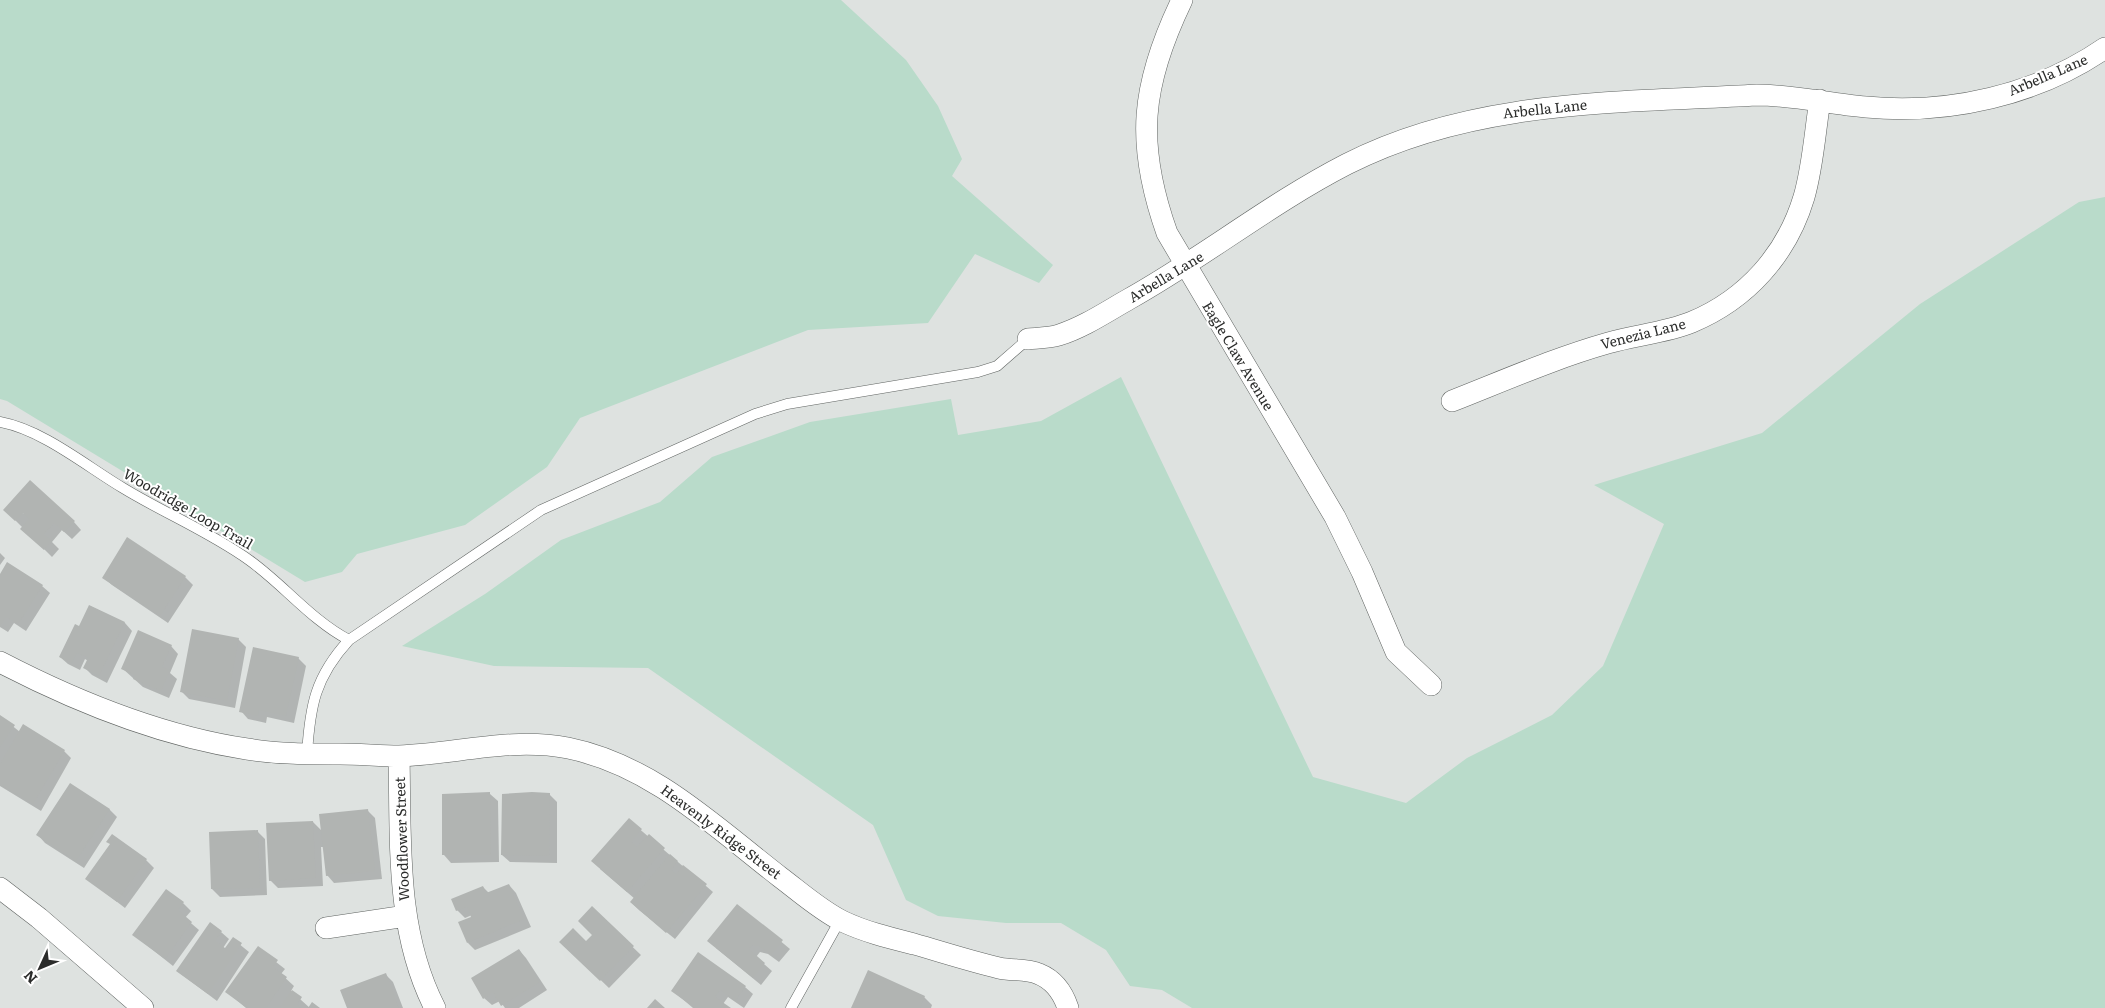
<svg xmlns="http://www.w3.org/2000/svg" width="2105" height="1008" font-family="Literata,serif">
	<style>
		.green { fill: #b9dbca }
		.shadow { fill: #0003 }
		.building { fill: #b1b4b2 }
		.lines { fill: none; stroke-linecap: round; stroke-linejoin: round }
		.service-casing { stroke: #606462; stroke-width: 11 }
		.minor-casing { stroke: #606462; stroke-width: 22 }
		.service { stroke: #fff; stroke-width: 10 }
		.minor { stroke: #fff; stroke-width: 21 }
		.labels { text-anchor: middle; stroke-width: 4; stroke-linejoin: round; paint-order: stroke }
		.street-label { font-size: 14px; fill: #2b2c2b; stroke: #fff }
	</style>
	<rect width="100%" height="100%" fill="#dee2e0"/>
	<path class="green" d="M0,0h841l65,60 32,46 24,53 -10,17 101,89 -14,18 -64,-29 -47,69 -120,7 -228,88 -33,49 -82,58 -108,29 -15,18 -37,10 -298,-181 -7,-2z
		M2105,197v811h-913l-30,-18 -32,-4 -24,-36 -45,-27h-55l-68,-7 -32,-16 -33,-75 -225,-157 -154,-2 -92,-20 83,-52 76,-54 99,-38 52,-45 98,-35 141,-23 7,36 83,-14 80,-44 192,400 93,26 61,-45 85,-43 51,-49 61,-142 -70,-39 168,-52 158,-129 159,-102z"/>
	<path class="shadow" d="M5,510l69,12 7,8 -9,9 -10,-9 -10,12 7,7 -7,8z
		M0,553l5,5 -5,7z
		M0,577l42,9 8,7 -24,38 -12,-8 -6,9 -8,-5z
		M185,577l8,8 -25,38 -56,-38 -8,-7z
		M90,606l35,17 7,8 -25,52 -15,-8 -8,-8 4,-6 -3,-2 -5,11 -12,-6 -8,-7 20,-29z
		M238,639l8,8 -11,61 -46,-9 -8,-8z
		M171,646l7,8 -8,19 7,6 -8,19 -26,-11 -20,-18z
		M298,658l8,8 -12,57 -27,-6 -1,6 -18,-4 -7,-8z
		M0,716l20,16 44,19 7,7 -30,53 -41,-25z
		M490,794l8,7 1,61 -48,1 -7,-8z
		M549,794l8,8v61l-47,-1 -8,-7z
		M109,809l8,8 -33,51 -39,-25 -7,-8z
		M367,810l8,8 7,61 -48,4 -7,-8 -3,-28h-3l2,39 -45,2 -8,-8 43,-58 9,9z
		M629,820l84,72 -38,47 -36,-29 -8,-8 4,-3 -35,-30z
		M258,832l7,7 2,56 -47,2 -8,-8z
		M111,844l35,16 8,8 -29,40 -38,-29z
		M509,885l7,8 15,34 -56,23 -7,-7 5,-25 -1,-3 -7,3 -8,-8 26,-23 6,6z
		M183,903l8,8 -6,7 14,12 -26,36 -39,-31z
		M737,905l53,44 -11,13 -11,-8 -8,-2 -4,5 16,14 -11,14 -45,-37z
		M592,908l49,47 -32,33 -48,-46h25l8,-7z
		M221,932l8,7 -6,9 2,2 8,-11 16,13 -32,49 -40,-30z
		M258,948l27,21 -4,5 13,12 -3,5 19,17h8h-72l-19,-16z
		M519,950l7,8 21,32 -28,18h-14l-5,-7 -8,4 -8,-7z
		M385,974l8,8 10,26h-55z
		M745,987l8,7 -9,14 -16,-11 -5,7 5,4h-35l-20,-17z
		M924,997l8,8 -1,3h-78z"/>
	<path class="building" d="M30,480l45,41 -11,11 -10,-9 -10,11 8,7 -8,9 -24,-21 9,-10 -6,-6 -8,8 -12,-11z
		M127,537l59,39 -26,40 -58,-38z
		M7,562l36,23 -25,39 -12,-7 -6,9v-52z
		M89,605l36,17 -26,54 -16,-8 5,-10 -11,-5 -5,10 -13,-6 16,-33 4,2z
		M192,629l47,9 -12,63 -47,-9z
		M138,630l34,15 -10,22 8,3 -9,21 -28,-12 2,-4 -14,-6z
		M253,647l46,10 -13,59 -27,-6 -1,6 -19,-4z
		M0,715l15,10 -15,22z
		M23,724l42,26 -32,54 -33,-19v-21z
		M70,783l40,26 -34,52 -40,-26z
		M490,792l1,63h-49v-61z
		M532,792l18,1 -1,63 -48,-1 1,-61z
		M368,809l7,62 -49,5 -7,-62z
		M629,818l13,11 -11,13 6,5 12,-13 16,14 -38,44 -36,-31z
		M313,821l3,57 -47,3 -3,-58z
		M258,830l2,58 -49,1 -2,-57z
		M112,834l35,25 -30,43 -32,-23 25,-35 -4,-2z
		M670,854l8,7 -7,9 5,4 7,-9 24,19 -41,49 -36,-31z
		M509,884l15,35 -57,24 -9,-21 13,-5 -4,-10 -11,4 -5,-12 32,-13 3,7z
		M166,889l18,13 -6,8 14,12 -27,37 -33,-24z
		M737,904l46,36 -12,15 -12,-9 -7,-1 -3,4 16,14 -12,15 -46,-37z
		M592,906l42,40 -34,35 -41,-39 14,-14 13,13 6,-6 -14,-14z
		M210,922l12,9 -7,10 10,7 8,-11 9,6 -34,51 -32,-23z
		M258,946l20,14 -5,7 14,10 -21,31h-19l-22,-16z
		M519,949l21,33 -39,24 -8,-14 -10,7 -12,-21z
		M698,952l48,34 -11,15 -15,-11 -5,7 16,11h-36l-24,-17z
		M868,970l57,26 -5,12h-69z
		M386,973l13,35h-52l-7,-18z
		M292,990l10,7 -5,8 4,3h-22z
		M655,999l10,9h-18z
		M312,1002l8,6h-12z"/>
	<g class="lines">
		<g class="service-casing">
			<path id="service" d="M0,422c43,8 86,44 123,66 41,25 87,44 126,72 35,25 62,60 100,80
				M307,754c3,-48 8,-77 42,-114l192,-130 214,-96 32,-10 191,-32 19,-6 31,-27
				M791,1008l49,-88"/>
		</g>
		<g class="minor-casing">
			<path id="minor" d="M1182,0c-41,85 -47,143 -15,233l168,284 27,55 34,80 35,33
				M1028,339c10,-1 21,-1 31,-4 25,-8 47,-23 70,-36 75,-42 142,-96 218,-135 127,-65 271,-61 410,-69 37,0 72,9 109,12 82,8 171,-12 239,-59
				M1452,401c51,-20 103,-43 156,-58 27,-8 57,-10 84,-21 55,-23 95,-68 112,-125 9,-31 11,-66 16,-97
				M0,662c77,40 161,74 247,87 31,5 62,5 93,5 20,0 40,2 59,2 57,-2 111,-19 169,-8 84,17 146,78 212,129 20,15 40,33 62,44 23,11 48,17 72,23 28,8 56,17 85,24 13,3 27,0 40,6 15,6 24,19 29,34
				M399,756c2,85 -4,174 36,252
				M0,888l39,30 104,90
				M326,928l80,-12"/>
		</g>
		<use href="#service" class="service"/>
		<use href="#minor" class="minor"/>
	</g>
	<g class="labels">
		<g class="street-label">
			<text transform="translate(2048 75) rotate(-23)" y="5">Arbella Lane</text>
			<text transform="translate(1545 109) rotate(-6)" y="5">Arbella Lane</text>
			<text transform="translate(1166 277) rotate(-31)" y="5">Arbella Lane</text>
			<text transform="translate(1643 334) rotate(-14)" y="5">Venezia Lane</text>
			<text transform="translate(1238 356) rotate(59)" y="5">Eagle Claw Avenue</text>
			<text transform="translate(188 509) rotate(30)" y="5">Woodridge Loop Trail</text>
			<text transform="translate(721 832) rotate(37)" y="5">Heavenly Ridge Street</text>
			<text transform="translate(402 839) rotate(-92)" y="5">Woodflower Street</text>
		</g>
	</g>
	<g transform="translate(40 968) rotate(226)" stroke="#ffffff" stroke-width="4" paint-order="stroke">
	<path d="M0-4L9 19L0 12L-9 19Z" fill="#2b2c2b"/>
	<text y="-8" font-size="14" font-weight="bold" text-anchor="middle" fill="#2b2c2b">N</text>
	</g>
</svg>
